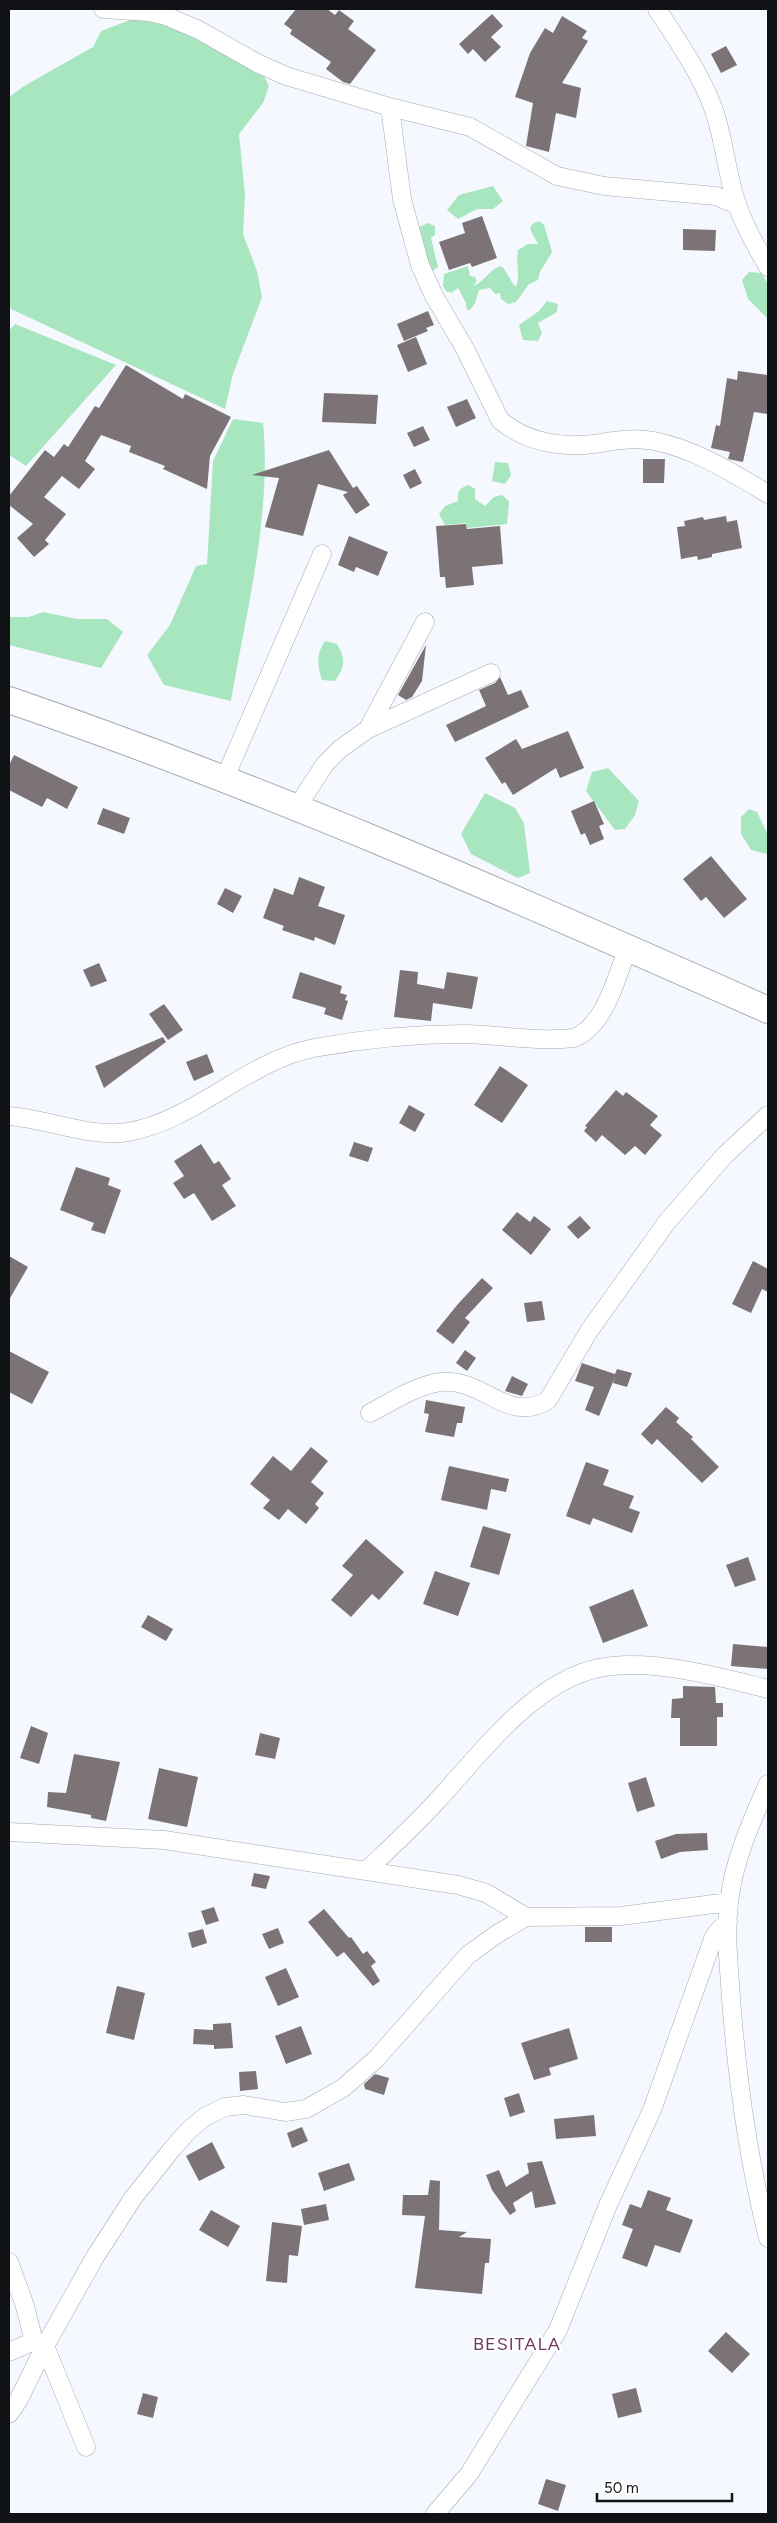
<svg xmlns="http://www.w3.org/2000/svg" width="777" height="2523" font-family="Figtree,sans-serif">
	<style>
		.green { fill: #a8e6c0 }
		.building { fill: #7c7377 }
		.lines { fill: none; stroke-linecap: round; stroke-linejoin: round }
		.minor-casing { stroke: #a5a9b2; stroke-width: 19 }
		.secondary-casing { stroke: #a5a9b2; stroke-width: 28 }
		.minor { stroke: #fff; stroke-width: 18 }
		.secondary { stroke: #fff; stroke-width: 26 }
		.labels { text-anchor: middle; stroke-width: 5; stroke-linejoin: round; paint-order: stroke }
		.quarter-label { font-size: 18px; letter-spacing: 1px; fill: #703866; stroke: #fff }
	</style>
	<rect width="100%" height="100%" fill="#f5f8fe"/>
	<path class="green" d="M156,17l69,38 35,13 9,18 -6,17 -24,31 6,61 -2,39 14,37 5,26 -29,77 -8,35 -214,-100 -2,-6v-206l15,-11 69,-39 8,-16 29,-11z
		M493,186l10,15 -10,8h-16l-19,10 -11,-9 12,-15z
		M539,221l5,4 8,27 -12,20 -2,8 -9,4 -13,18 -8,2 -7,-5 -1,-6 -5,1 -5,-6 -11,2 -4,13 -5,7h-3l-1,-7 -8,-15 -7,5 -5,-2 -3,-5 1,-12 24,-8 2,10 5,1 2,4 -4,5c12,-4 15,-16 28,-20 7,6 8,14 15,21 5,-13 -1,-24 2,-37l10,-6h10l-8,-15 2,-5z
		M427,223l8,3v9l-4,3 7,29 -9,6 -11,-45z
		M749,272l13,1 6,12v34l-20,-20 -6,-19z
		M547,301l11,3 -1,8 -19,11 4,10 -4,8 -15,-1 -4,-15 20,-14z
		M15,324l101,41 -90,101 -17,-11v-124z
		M233,419l30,4c9,91 -17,189 -32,278l-67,-16 -17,-30 23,-30 26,-59 11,-2 6,-103z
		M495,462l13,1 3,12 -6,9 -13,-3z
		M468,485l7,4v10l10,7 9,-9 8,-2 7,6 -2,23 -40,4 -1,-5 -21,2 -6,-11 6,-8 13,-5c-1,-10 1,-12 10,-16z
		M43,612l34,7h30l16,13 -22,36 -92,-23v-28h20z
		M325,641l12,3c9,15 8,23 -2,37l-13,-1c-5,-16 -6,-25 3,-39z
		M608,768l31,33 -4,14 -10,14 -10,1 -29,-39 6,-19z
		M485,793l30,15 9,15 6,50 -12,5 -47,-24 -10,-20z
		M749,809l8,3 11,23 -1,19 -16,-4 -10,-16v-17z"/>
	<path class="building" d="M296,9h31l8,6 4,-5 15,11 -6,8 28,21 -26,34 -7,-2 -17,-13 5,-7 -41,-28 2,-4 -8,-6z
		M492,14l11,12 -12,11 10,10 -16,15 -12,-13 -5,5 -9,-10z
		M562,16l25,15 -5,7 6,3 -26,42 19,5 -5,30 -20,-5 -7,39 -23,-6 7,-43 -18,-6 15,-44 15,-25 8,5z
		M726,46l11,19 -16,8 -10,-19z
		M482,216l15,42 -25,9 -2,-4 -21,7 -10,-28 26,-9 -3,-10z
		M683,229l33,1 -1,21 -32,-1z
		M428,311l6,14 -8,3 2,3 -24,10 -7,-17z
		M416,337l11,27 -19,8 -11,-27z
		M126,365l57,34 2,-5 46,23 -21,39 -3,33 -44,-20 2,-3 -36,-14 2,-6 -30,-11 -16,26 10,8 -16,20 -17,-13 -18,21 22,17 -21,26 4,4 -15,13 -17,-19 16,-14 -24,-19v-9l36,-46 9,7 10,-13 4,3 27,-41 4,2z
		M738,371l30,4v39l-14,-2 -11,50 -15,-3 2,-7 -19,-4 5,-23 4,1 7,-48 10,2z
		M324,393l54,2 -2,29 -54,-2z
		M467,399l9,19 -20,9 -9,-20z
		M423,426l7,14 -16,7 -7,-14z
		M329,450l24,38 4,-2 13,19 -14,9 -13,-19 5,-3 -30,-8 -15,52 -38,-9 14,-49 -27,-3z
		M643,459h22l-1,24h-21z
		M415,469l7,14 -12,6 -7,-14z
		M726,516l1,6 10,-2 5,28 -30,6v3l-14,3 -1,-4 -16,3 -4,-32 8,-1 -1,-5 19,-4 1,3z
		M466,524l1,5 33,-3 3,38 -31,3 2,18 -28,3 -1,-11h-5l-4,-51z
		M349,536l39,16 -10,24 -22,-9 -2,5 -16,-7z
		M426,645l-4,36 -10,16 -6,3 -8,-5z
		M500,677l8,18 13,-5 8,17 -74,35 -9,-17 40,-19 -7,-16 16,-7z
		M568,731l16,37 -24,10 -4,-10 -43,27 -8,-13 -3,2 -17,-26 31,-19 6,10z
		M14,755l64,32 -11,22 -20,-11 -5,9 -33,-17v-25z
		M594,801l10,23 -5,2 5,13 -14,6 -5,-12 -4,2 -10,-24z
		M103,808l27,10 -6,16 -27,-10z
		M711,856l36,43 -23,19 -18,-21 -5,4 -18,-22z
		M299,877l26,10 -7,19 27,9 -10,30 -20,-8 -1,4 -32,-11 2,-4 -21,-8 11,-30 19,7z
		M225,888l17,8 -9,17 -16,-9z
		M99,963l8,18 -16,6 -8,-17z
		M400,970l18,2 -1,12 27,5 3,-17 31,5 -6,32 -39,-6 -2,18 -37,-4z
		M300,972l42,14 -2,7 7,2 -2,5 3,1 -6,19 -18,-6 2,-6 -34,-10z
		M164,1004l19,26 -15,10 -19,-26z
		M163,1037l3,5 -62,46 -9,-22z
		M207,1054l7,18 -20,9 -8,-19z
		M500,1066l28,19 -26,38 -28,-18z
		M616,1090l7,6 3,-4 32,24 -8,9 12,10 -17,20 -10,-9 -10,9 -23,-20 -6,7 -12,-11 3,-4 -2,-1z
		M409,1105l16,9 -10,18 -16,-9z
		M354,1142l19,6 -5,14 -19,-6z
		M201,1144l13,20 5,-3 12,18 -9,6 14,21 -24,15 -18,-28 -10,6 -11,-16 11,-7 -10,-15z
		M76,1167l34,11 -2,7 13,5 -16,44 -14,-4 3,-7 -34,-13z
		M517,1212l13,10 4,-6 17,13 -20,26 -29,-25z
		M580,1216l11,12 -13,11 -11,-12z
		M9,1256l19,11 -19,33z
		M753,1261l15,8v23l-6,-3 -11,24 -19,-9z
		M482,1278l11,10 -28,30 5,4 -17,22 -17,-13 22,-27z
		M542,1301l3,19 -18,2 -3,-19z
		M465,1350l11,8 -9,13 -11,-8z
		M9,1351l40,21 -17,32 -23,-12z
		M582,1363l33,11 2,-5 15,4 -5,14 -14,-4 2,-6 -16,39 -14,-6 9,-23 -19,-6z
		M512,1376l16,8 -6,12 -17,-5z
		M426,1400l39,7 -3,16h-5l-3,14 -29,-5 4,-18 -5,-1z
		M666,1407l13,11 -3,4 17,15 -2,2 28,28 -17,16 -45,-44 -5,6 -11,-11z
		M311,1447l17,14 -17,21 13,11 -9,11 4,4 -13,16 -18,-15 -9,11 -16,-12 7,-8 -20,-16 23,-28 18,15z
		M586,1462l23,8 -6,15 31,11 -5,12 11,4 -8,21 -39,-15 -3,7 -24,-9z
		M449,1466l60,13 -3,13 -15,-3 -4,21 -46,-10z
		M483,1526l28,8 -12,41 -29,-8z
		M366,1539l38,33 -25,28 -7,-6 -21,23 -20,-17 22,-25 -11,-9z
		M748,1557l8,23 -21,7 -9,-22z
		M435,1571l35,12 -12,33 -35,-12z
		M633,1589l15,37 -45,17 -14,-36z
		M148,1615l25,14 -7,12 -25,-14z
		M733,1644l35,3v22l-37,-3z
		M683,1686l32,1 1,16h7v14h-6v29h-37v-28h-9l1,-19 11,-1z
		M31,1726l17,7 -9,31 -19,-6z
		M260,1733l20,5 -5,21 -20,-4z
		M74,1754l46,8 -14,59 -15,-3v-3l-44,-8 1,-15 18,1z
		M159,1768l39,9 -11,50 -39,-8z
		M646,1777l9,29 -18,6 -9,-29z
		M707,1833l1,17 -28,2 -19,7 -6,-18 21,-7z
		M254,1873l16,3 -4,13 -15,-3z
		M214,1907l5,14 -13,4 -5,-14z
		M324,1909l25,29 2,-1 12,17 4,-3 9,11 -5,4 9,15 -7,5 -29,-34 -7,5 -29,-35z
		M585,1927h27v15h-27z
		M278,1928l6,15 -15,6 -7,-15z
		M203,1929l4,14 -15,5 -4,-15z
		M286,1968l13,29 -21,9 -13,-29z
		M117,1986l28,7 -11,47 -28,-7z
		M231,2023l2,25 -19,1v-4l-21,-1 1,-15 19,1v-6z
		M301,2026l11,28 -26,10 -11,-28z
		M569,2028l9,31 -29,9 2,7 -17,5 -13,-37z
		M256,2071l2,18 -18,2 -1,-19z
		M375,2074l14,4 -5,17 -19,-6 -1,-5z
		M519,2093l6,19 -15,5 -6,-19z
		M594,2115l2,21 -40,3 -2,-20z
		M302,2127l6,14 -16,7 -5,-15z
		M212,2142l13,26 -26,13 -13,-25z
		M542,2161l14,43 -21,4 -3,-17 -19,12 3,8 -6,4 -18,-25 -6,-15 13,-5 7,17 23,-14 -2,-10z
		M349,2163l6,17 -31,11 -6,-18z
		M430,2180l10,1 -1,49 28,2 -8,5 32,2 -2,24h-4l-3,31 -67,-6 10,-72 -23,-1 1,-20h25z
		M648,2190l23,8 -5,12 27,10 -13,33 -25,-8 -8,22 -25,-9 11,-29 -11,-4 8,-21 11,4z
		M326,2204l3,16 -25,5 -3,-16z
		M211,2210l29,16 -12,21 -29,-17z
		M272,2222l30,4 -4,30 -9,-1 -2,28 -21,-2z
		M726,2332l24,22 -18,19 -24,-22z
		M636,2388l6,24 -24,6 -6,-24z
		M143,2393l15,4 -5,21 -16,-4z
		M546,2479l20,6 -8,26 -20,-7z"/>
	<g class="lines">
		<g class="minor-casing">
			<path id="minor" d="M103,9l46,3 17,4 33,14 58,33 29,13 104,31 80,20 87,49 47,10 112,10 21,9
				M657,9c20,31 42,62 55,96 11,28 13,57 21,86 7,27 21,52 35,76
				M390,107l12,92 18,66 14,31 30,51 36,73c25,22 61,28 94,24 20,-3 39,-7 60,-3 41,8 79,32 114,53
				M368,729l57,-107
				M224,780l98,-226
				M297,807l28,-43 15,-15 28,-20 123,-56
				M9,1116c39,3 80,22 119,16 68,-12 119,-71 186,-84 49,-9 100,-14 150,-14 37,1 74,8 110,4 32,-13 42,-61 54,-90
				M370,1413c21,-11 47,-28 71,-31 43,-4 67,43 107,18l41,-69 78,-109 57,-66 44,-41
				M768,1784c-16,36 -35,78 -39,119 -4,31 0,64 2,95 6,81 17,161 37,240
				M9,1832l155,8 294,45 28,8 40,24
				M366,1871c24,-23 48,-45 70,-69 46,-49 103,-130 176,-136 50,-5 108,11 156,23
				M9,2262l15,41 10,38
				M9,2352l25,-11 11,5 41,101
				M9,2414l9,-13 27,-55 50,-89 38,-59 39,-49 17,-19 17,-14 19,-9 19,-2 41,7 21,-3 37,-21 33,-29 92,-104 29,-21 29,-17 95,-1 108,-14
				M435,2514l34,-40 89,-144 50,-125 44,-95 61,-171 5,-8 10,-9"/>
		</g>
		<g class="secondary-casing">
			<path id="secondary" d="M9,700c259,89 509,199 759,310"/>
		</g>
		<use href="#minor" class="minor"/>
		<use href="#secondary" class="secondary"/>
	</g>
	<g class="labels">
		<g class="quarter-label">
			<text x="517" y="2350">BESITALA</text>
		</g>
	</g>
	<rect width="777" height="2523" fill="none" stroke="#101215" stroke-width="20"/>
	<path d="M597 2493v8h135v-8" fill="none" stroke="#101215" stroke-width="2.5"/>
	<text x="604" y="2493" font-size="15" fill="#101215" stroke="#ffffff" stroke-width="4" paint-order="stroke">50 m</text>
</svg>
